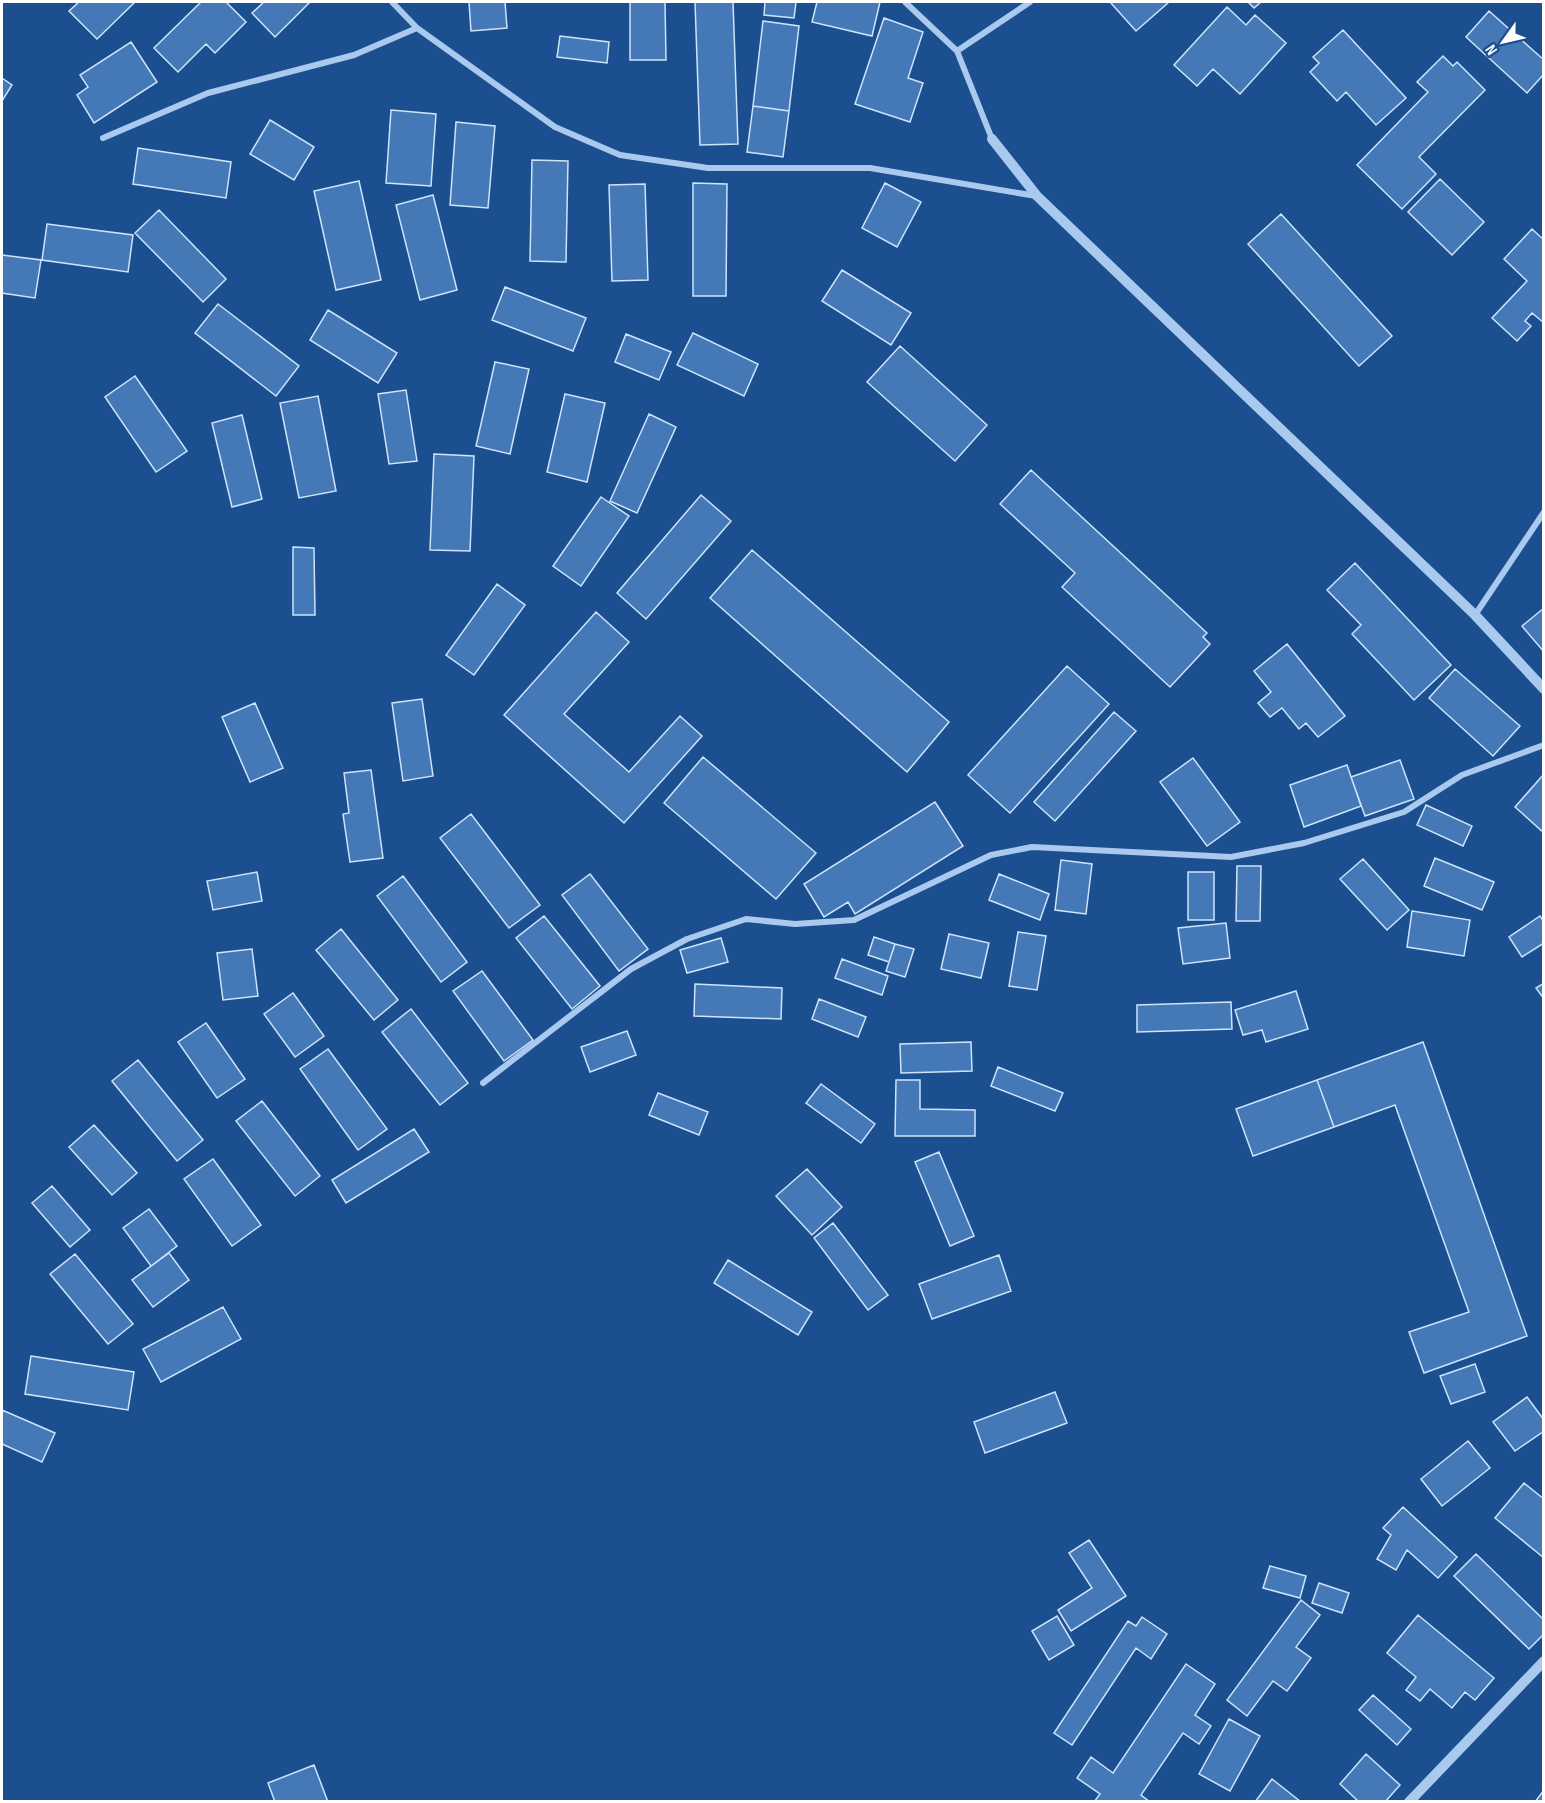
<svg xmlns="http://www.w3.org/2000/svg" width="1545" height="1803" font-family="'Sofia Sans Condensed',sans-serif">
	<style>
		.building { fill: #4478b7; stroke: #cfe3fa; stroke-width: 1.5 }
		.lines { fill: none; stroke-linecap: round; stroke-linejoin: round }
		.minor { stroke: #a9c9ee; stroke-width: 6 }
		.tertiary { stroke: #a9c9ee; stroke-width: 10 }
	</style>
	<rect width="100%" height="100%" fill="#1b4f8f"/>
	<path class="building" d="M79,2h56l-38,37 -28,-28z
		M201,2h25l20,20 -31,31 -9,-9 -28,28 -24,-24z
		M264,2h46l-35,35 -23,-24z
		M469,2h36l2,26 -36,3z
		M630,2h35l1,58h-36z
		M695,2h38l5,142 -38,1z
		M765,2h31l-2,16 -30,-3z
		M817,2h63l-8,34 -60,-14z
		M1110,2h59l-33,29z
		M1248,2h13l-7,6z
		M1227,7l19,18 9,-10 31,28 -46,51 -27,-25 -16,17 -23,-21z
		M1489,11l55,49v14l-17,19 -61,-56z
		M884,18l39,14 -15,46 15,5 -13,39 -55,-18z
		M763,21l36,5 -10,85 -36,-5z
		M1343,30l63,68 -30,27 -30,-33 -9,9 -27,-29 9,-9 -6,-6z
		M560,36l49,6 -2,21 -50,-6z
		M131,42l26,40 -63,41 -17,-28 11,-8 -8,-12z
		M1443,56l10,10 4,-4 28,28 -66,67 17,17 -34,35 -45,-44 71,-73 -11,-10z
		M2,78l10,7 -10,16z
		M753,106l36,5 -6,46 -36,-5z
		M391,110l45,4 -5,72 -45,-3z
		M270,120l44,27 -20,33 -44,-26z
		M456,122l39,4 -7,82 -38,-3z
		M138,148l93,14 -5,36 -93,-14z
		M532,160l36,1 -2,101 -36,-1z
		M1440,179l44,43 -32,33 -44,-43z
		M359,181l22,99 -45,10 -22,-99z
		M693,183l34,1 -1,112h-33z
		M885,183l36,19 -24,45 -35,-19z
		M645,184l3,96 -36,1 -3,-96z
		M433,195l24,95 -37,10 -24,-95z
		M159,210l67,69 -23,23 -68,-69z
		M1281,214l111,122 -33,30 -111,-122z
		M47,224l86,11 -5,37 -86,-12z
		M1532,229l12,11v83l-12,-10 -7,8 6,5 -14,15 -25,-23 35,-37 -23,-22z
		M2,255l39,5 -6,38 -33,-5z
		M842,270l69,43 -20,32 -69,-44z
		M505,287l81,31 -13,33 -81,-31z
		M218,304l81,62 -23,30 -81,-63z
		M328,310l69,43 -19,30 -68,-43z
		M693,333l65,31 -14,32 -67,-31z
		M626,334l45,18 -12,28 -44,-18z
		M900,346l87,79 -32,36 -88,-79z
		M495,362l34,7 -19,85 -34,-8z
		M135,376l52,75 -31,21 -51,-75z
		M406,390l11,71 -28,3 -11,-70z
		M565,394l40,9 -18,79 -40,-10z
		M318,396l18,95 -37,7 -19,-95z
		M649,414l27,13 -39,86 -27,-12z
		M242,415l20,84 -30,8 -20,-84z
		M434,454l40,2 -4,95 -40,-1z
		M1031,470l176,163 -4,4 7,7 -40,43 -108,-100 13,-14 -75,-69z
		M701,495l30,26 -85,98 -29,-26z
		M601,497l28,19 -48,70 -28,-20z
		M293,547l21,1 1,67h-22z
		M752,550l197,172 -42,50 -197,-174z
		M1355,563l96,102 -37,35 -62,-66 9,-9 -34,-35z
		M497,584l28,21 -51,70 -28,-20z
		M1544,608v44l-22,-26z
		M596,612l33,30 -65,72 65,58 51,-56 22,20 -78,87 -120,-108z
		M1287,644l58,72 -27,21 -12,-14 -7,6 -17,-21 -12,9 -12,-14 13,-11 -17,-21z
		M1067,666l42,38 -99,109 -42,-38z
		M1455,669l65,57 -27,30 -64,-58z
		M422,699l11,77 -30,5 -11,-78z
		M255,703l28,65 -33,14 -28,-65z
		M1114,712l22,19 -81,90 -21,-19z
		M703,757l113,96 -40,46 -112,-96z
		M1193,758l47,64 -33,24 -47,-64z
		M1400,760l14,39 -49,17 -14,-39z
		M1347,765l14,41 -57,21 -14,-42z
		M371,770l12,88 -33,4 -7,-48 6,-1 -5,-40z
		M1544,774v59l-29,-26z
		M935,802l28,44 -108,68 -7,-12 -24,15 -20,-33z
		M1426,805l46,21 -9,20 -46,-21z
		M471,814l69,91 -31,23 -69,-90z
		M1435,858l59,24 -12,28 -58,-24z
		M1363,859l46,51 -22,20 -47,-51z
		M1061,860l31,4 -6,50 -31,-4z
		M1237,866h24l-1,55h-24z
		M257,872l5,29 -49,9 -6,-29z
		M1188,872h26v48h-26z
		M590,874l58,75 -29,22 -57,-76z
		M999,874l50,20 -9,26 -51,-20z
		M403,876l64,86 -26,20 -64,-86z
		M1412,911l58,9 -6,36 -57,-9z
		M544,916l56,70 -28,23 -56,-71z
		M1540,916l4,6v21l-22,14 -13,-20z
		M1226,923l4,35 -47,6 -5,-36z
		M341,929l57,71 -24,20 -58,-70z
		M1018,932l28,4 -9,54 -28,-4z
		M949,934l40,9 -8,35 -40,-9z
		M874,937l21,7 -6,18 -21,-7z
		M721,938l7,24 -41,11 -7,-23z
		M895,944l19,5 -9,28 -19,-6z
		M252,949l6,47 -35,4 -6,-47z
		M842,959l46,17 -6,19 -47,-17z
		M482,971l51,69 -29,21 -51,-70z
		M1544,983v16l-8,-11z
		M695,984l87,4 -1,31 -87,-3z
		M1296,991l12,38 -42,13 -4,-12 -19,5 -8,-25z
		M293,993l31,43 -29,21 -31,-43z
		M819,999l47,18 -8,20 -46,-18z
		M1231,1002l1,27 -95,3v-27z
		M411,1009l57,74 -28,22 -58,-73z
		M206,1023l39,56 -28,19 -39,-56z
		M627,1031l9,24 -46,17 -9,-25z
		M971,1042l1,29 -71,2 -1,-29z
		M1423,1042l104,294 -103,37 -15,-41 60,-20 -74,-207 -61,22 -17,-47z
		M328,1049l59,80 -29,21 -58,-81z
		M138,1060l65,80 -26,21 -65,-80z
		M998,1067l65,26 -8,18 -64,-25z
		M896,1080h24v29l55,1v26h-80z
		M1317,1080l17,47 -81,29 -17,-47z
		M821,1084l54,40 -14,19 -55,-40z
		M658,1093l50,19 -9,23 -50,-20z
		M262,1101l58,75 -25,20 -59,-75z
		M94,1125l43,48 -25,22 -43,-48z
		M414,1129l15,23 -83,51 -14,-23z
		M939,1152l35,84 -24,10 -35,-84z
		M213,1159l48,66 -29,21 -48,-67z
		M807,1169l35,38 -30,28 -36,-39z
		M52,1186l38,44 -20,17 -38,-44z
		M149,1209l28,37 -26,20 -28,-38z
		M833,1223l55,72 -20,15 -54,-72z
		M169,1253l20,27 -36,27 -21,-27z
		M75,1254l58,70 -25,20 -58,-70z
		M999,1255l12,36 -79,28 -13,-35z
		M728,1260l84,52 -14,23 -84,-52z
		M223,1307l18,32 -80,43 -18,-33z
		M31,1356l103,16 -6,38 -103,-16z
		M1475,1364l10,28 -34,12 -11,-28z
		M1055,1392l12,31 -82,30 -11,-31z
		M1527,1397l17,23v11l-29,20 -22,-29z
		M2,1410l53,23 -13,29 -40,-18z
		M1468,1441l22,27 -48,38 -21,-27z
		M1524,1483l20,16v59l-49,-40z
		M1403,1507l54,50 -19,21 -31,-28 -11,20 -19,-11 14,-24 -8,-7z
		M1089,1540l37,56 -55,35 -13,-21 34,-22 -23,-35z
		M1476,1554l68,66v14l-15,15 -75,-73z
		M1270,1566l36,10 -6,22 -37,-10z
		M1319,1583l30,10 -7,20 -30,-10z
		M1301,1600l19,15 -24,32 15,11 -24,33 -14,-10 -26,35 -20,-16z
		M1418,1615l76,63 -19,22 -10,-8 -13,16 -22,-19 -10,12 -14,-11 10,-13 -29,-24z
		M1057,1616l17,29 -25,15 -17,-29z
		M1142,1617l25,17 -16,25 -15,-11 -64,97 -18,-12 74,-112 8,5z
		M1186,1664l29,20 -20,31 16,11 -12,18 -16,-11 -42,62 9,7h-56l6,-8 -23,-16 14,-21 22,16z
		M1373,1695l38,34 -14,16 -38,-35z
		M1229,1719l31,17 -30,55 -31,-17z
		M1366,1754l34,31 -15,17h-26l-19,-18z
		M314,1765l14,37h-53l-7,-19z
		M1272,1779l29,23h-46z
		M1544,1790v12h-9z"/>
	<g class="lines">
		<path class="minor" d="M392,2l25,26 138,99 65,28 88,13h162l166,28
			M905,2l52,49 35,88
			M957,51l73,-49
			M103,138l105,-45 146,-38 63,-27
			M1475,615l69,-103
			M483,1083l148,-114 56,-30 59,-20 49,5 59,-4 137,-65 41,-8 199,10 73,-14 100,-31 58,-37 82,-30"/>
		<path class="tertiary" d="M992,139l45,57 438,419 69,74
			M1409,1802l135,-141"/>
	</g>
	<rect width="1545" height="1803" fill="none" stroke="#ffffff" stroke-width="6"/>
	<g transform="translate(1503 42) rotate(236)" stroke="#1b4f8f" stroke-width="4.5" paint-order="stroke">
	<path d="M0-4.5L10 22L0 15L-10 22Z" fill="#ffffff"/>
	<text y="-9" font-size="16" font-weight="bold" text-anchor="middle" fill="#ffffff">N</text>
	</g>
</svg>
